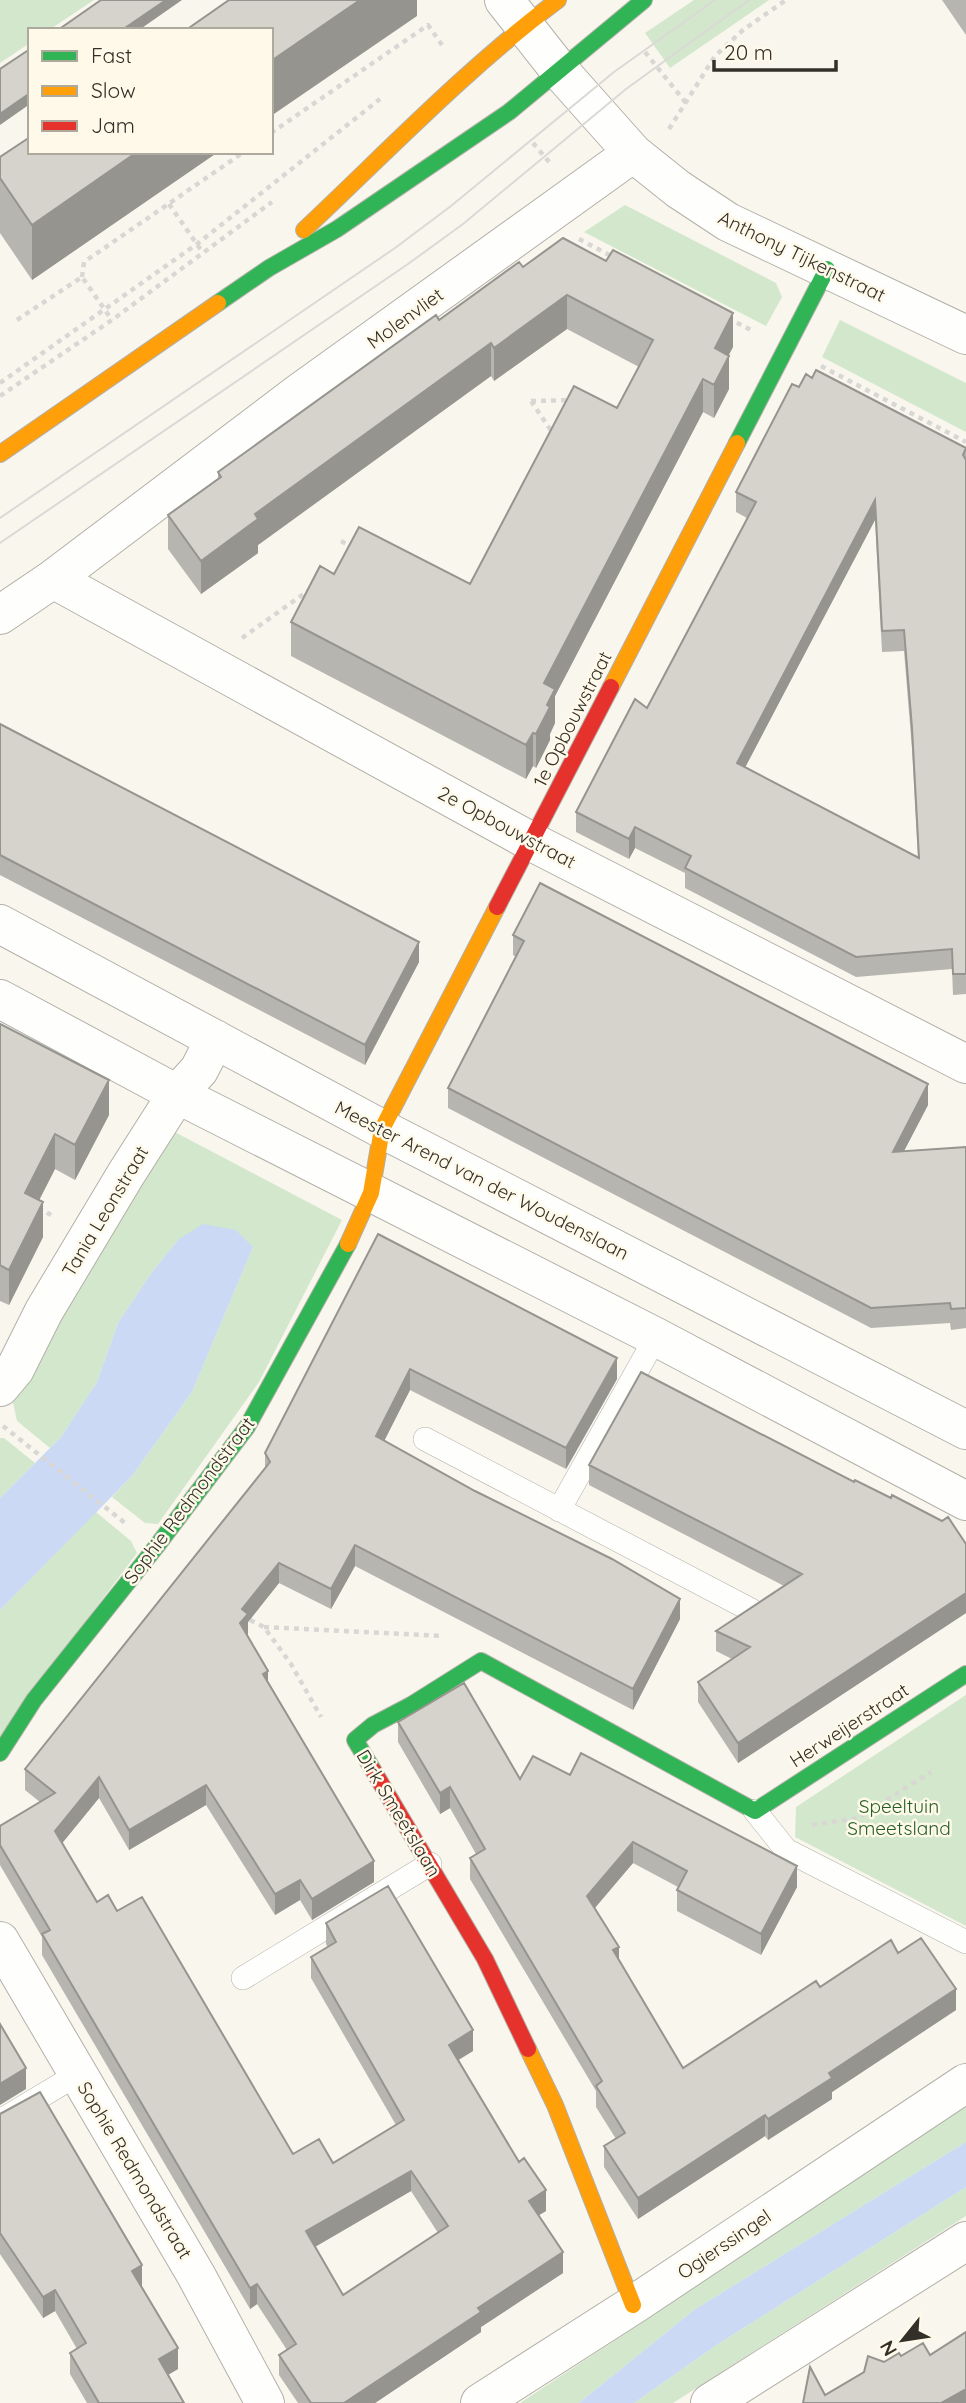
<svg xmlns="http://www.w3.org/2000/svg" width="966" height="2403" font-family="Quicksand,sans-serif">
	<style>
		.green { fill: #d2e7cb }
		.water { fill: #cbd9f4 }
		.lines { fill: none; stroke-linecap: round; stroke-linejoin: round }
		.lane-casing { stroke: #b3b0a9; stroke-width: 24 }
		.street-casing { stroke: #b3b0a9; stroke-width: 40 }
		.fast-casing { stroke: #b3b0a9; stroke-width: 18 }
		.slow-casing { stroke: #b3b0a9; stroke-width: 18 }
		.jam-casing { stroke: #b3b0a9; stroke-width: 18 }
		.path { stroke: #d8d7d4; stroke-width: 4.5; stroke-dasharray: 5 5; stroke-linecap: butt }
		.lane { stroke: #fefefc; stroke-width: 23 }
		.street { stroke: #fefefc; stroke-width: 38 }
		.fast { stroke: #30b455; stroke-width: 16 }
		.slow { stroke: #ff9f0a; stroke-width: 16 }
		.jam { stroke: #e5322d; stroke-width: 16 }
		.tram { stroke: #dad9d6; stroke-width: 2 }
		.wall { fill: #b7b5af; fill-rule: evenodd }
		.shaded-wall { fill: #95948e }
		.building { fill: #d5d3cb; stroke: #95948e; stroke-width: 2; fill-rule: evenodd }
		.labels { text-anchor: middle; stroke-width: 5; stroke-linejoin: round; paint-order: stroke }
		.street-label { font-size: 19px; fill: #333029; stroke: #fef9e9 }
		.park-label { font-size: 19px; fill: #255f25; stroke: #fef9e9 }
	</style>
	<rect width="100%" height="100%" fill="#f9f6ee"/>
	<path class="green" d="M0,0h94l-45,30h-19v13l-30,20z
		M694,0h75l-99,68 -25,-35z
		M625,205l151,78 6,14 -16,29 -182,-94z
		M840,320l126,63v49l-144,-75z
		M167,1128l175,92 -83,162 -101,142 -13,-1 -33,-26 20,-21 60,-84 61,-145 -74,-8 -27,33 -34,51 -21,59 -36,55 -11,11 -33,-27 -5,-23z
		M0,1438h4l31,25 -35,35z
		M96,1512l35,29 6,12 -137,183v-126z
		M966,1695v231l-171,-89 1,-30z
		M966,2102v40l-272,168 -115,93h-59l221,-146z
		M966,2187v29l-293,187h-39l81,-57z"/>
	<path class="water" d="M203,1224l33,6 17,17 -61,145 -60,84 -132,134v-112l61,-61 36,-55 21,-59 34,-51 27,-33z
		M966,2142v45l-251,159 -81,57h-55l115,-93z"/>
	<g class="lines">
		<g class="lane-casing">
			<path id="lane" d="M425,1439l326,171
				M559,1510l97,-173
				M755,1811l31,39 180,92
				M243,1978l187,-114
				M0,2121l78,-47"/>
		</g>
		<g class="street-casing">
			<path id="street" d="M504,0l56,71 73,82 45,36 50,33 238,113
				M53,579l479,263 434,222
				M0,615l53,-36 246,-186 334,-240
				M0,924l382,205 584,301
				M0,999l177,95 479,243 310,164
				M0,1387l15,-18 29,-58 82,-137 51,-80 22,-24 16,-31
				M0,1941l196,334 69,128
				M480,2403l153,-98 333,-222
				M710,2403l256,-162"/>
		</g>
		<g class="fast-casing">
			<path id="fast" d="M218,303l51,-35 68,-39 172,-117 135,-112
				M737,443l90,-174
				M0,1753l34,-53 122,-153 91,-120 101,-183
				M373,1770l-18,-30 18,-15 38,-20 70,-44 274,150 211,-137"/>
		</g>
		<g class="slow-casing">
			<path id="slow" d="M304,230c83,-78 163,-162 254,-230
				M0,454l218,-151
				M611,687l126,-244
				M348,1244l23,-51 11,-64 115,-222
				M528,2049l27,56 78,200"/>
		</g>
		<g class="jam-casing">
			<path id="jam" d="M497,907l114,-220
				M373,1770l112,189 43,90"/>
		</g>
		<path class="path" d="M645,52l41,51
			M669,129l46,-73 28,-26 43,-30
			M271,133l157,-108 14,20
			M533,143l17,20
			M169,204l34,49
			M579,239l36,19
			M82,277l2,-15 160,-110
			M728,318l23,12
			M17,320l65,-43 30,43
			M821,366l145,76
			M0,383l197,-139 183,-145
			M0,396l112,-76 160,-118
			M531,401l23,34
			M531,401l41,-1
			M341,541l11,6
			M242,638l70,-50
			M38,1208l17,9
			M3,1426l122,97
			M250,1620l14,7 27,37 30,53
			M264,1627l178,9
			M812,1825l46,-7 73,-46"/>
		<use href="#lane" class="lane"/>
		<use href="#street" class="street"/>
		<use href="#fast" class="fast"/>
		<use href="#slow" class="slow"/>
		<use href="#jam" class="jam"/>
		<path class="tram" d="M0,518l395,-270 56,-42 163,-134 101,-72
			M0,543l408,-279 55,-40 163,-135 123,-89"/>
	</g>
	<path class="wall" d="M942,0h24v35z
		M218,152l-186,128 -32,-47v-76z
		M523,267l210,80 -5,8 1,34 -15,29 -11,-6 -148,284v27l-5,11v6l-14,28 -3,-2 -7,13 -235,-123v-34l43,-48 136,10 147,-176 22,-41 -72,-38 -73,52 -3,-5 -233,169v8l-57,41 -33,-45v-34l50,-36v-7l221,-152z
		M799,387l167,61v546l-13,1 -1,-26 -96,8 -171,-89v-15l-50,-25 -6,11 -53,-27v-20l71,-104 100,-190 -11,-6v-20zM875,520l7,132 22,-1 8,98 6,108 -173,-90z
		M0,724l419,238 -54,103 -365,-190z
		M513,935l415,170 -24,46 62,-4v181l-15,2 -1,-7 -79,5 -423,-220v-20l68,-131 -3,-2z
		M0,1024l109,91 -34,65 -20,-11 -16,31 4,37 -34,68 -9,-4z
		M378,1234l239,145 -51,90 -156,-79 -26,51 296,178 -47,91 -278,-144 -24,43 -52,-26 -31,39 -1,13 21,47 106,200 -62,38 -12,-20 -25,15 -69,-110 -77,45 -30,-52 -37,45 35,59 20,9 176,243 40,9 63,-38 -85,-147v-21l17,-9 -2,-4v-21l147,128 -14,9 87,151 -7,4 24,58 -82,54v5l-106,71h-77l-19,-28v-20l8,-5 -30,-46 -7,5 -208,-354v-18l-42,-72v-39l40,-24 -15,-12v-21l240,-301v-15zM411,2191l27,42 -95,62 -28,-48z
		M589,1465l377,79v69l-228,150 -40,-61v-20l34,-23 -16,-8v-20l68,-45 -195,-101z
		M398,1722l122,57 50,-4 227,112 -36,68 -84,-44v-21l1,-3 -45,-24 -38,45 24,51 64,109 137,-81 78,-34 58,57 -124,82v7l-64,41 -3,-4 -127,83 -34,-52v-21l12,-7 -20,-32v-16l-126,-212v-21l6,-4 -26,-46 -10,6 -42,-72z
		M0,2114l142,172h-1l37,83 -10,6 16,28h-97l-17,-29v-21l7,-4 -22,-38 -12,7 -43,-64z"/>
	<path class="shaded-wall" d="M166,0h16l-43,30h-17z
		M360,0h57v16l-146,100v-55z
		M30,93v11l-30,21v-11z
		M137,152h81l-186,128v-55z
		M567,295v34l-73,52v-33z
		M733,313v34l-18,35v-34z
		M491,343v33l-233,169v8l-57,41v-33l54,-47z
		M729,356v33l-15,29v-33z
		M703,379v33l-148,284v27l-5,11v6l-14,28v-34l8,-51z
		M875,500v20l-138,263v-20z
		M533,733v33l-7,13v-34z
		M635,827v21l-6,11v-20z
		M419,942v20l-54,103v-20z
		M109,1080v35l-34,65v-35z
		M928,1084v21l-35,67v-20z
		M55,1134v35l-30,59v-35z
		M43,1202v35l-34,68v-35z
		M617,1358v21l-51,90v-21z
		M410,1369v21l-34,67v-21z
		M355,1545v21l-24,43v-20z
		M279,1563v20l-31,39v12l-8,10v-21l2,-14z
		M966,1593v20l-228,150v-20z
		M680,1599v20l-47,91v-21z
		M268,1671v21l-5,-18z
		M99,1777v21l-44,54v-21z
		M206,1785v20l-77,45v-20z
		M450,1787v21l-10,6v-21z
		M633,1842v21l-46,54v-21z
		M374,1861v21l-62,38v-21z
		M797,1866v21l-36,68v-21z
		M300,1880v20l-25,15v-21z
		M619,1947v21l-6,-18z
		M956,1989v21l-124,82v7l-64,41v-21l61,-46z
		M473,2030v21l-24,14v-20z
		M26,2068v21l-26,16v-21z
		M765,2115v21l-127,83v-21z
		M411,2171v20l-105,61v-21z
		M546,2190v21l-17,10v-20z
		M563,2252v21l-82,54v5l-106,71h-31l134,-95z
		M142,2265v21l-10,6v-21z
		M257,2284v20l-7,5v-21z
		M55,2290v21l-12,7v-21z
		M178,2348v21l-19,11v-21z
		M966,2389v14h-25z"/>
	<path class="building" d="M101,0h65l-44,30h-64z
		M229,0h131l-89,61v-31h-85z
		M30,49v44l-30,21v-45z
		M30,137v15h107l-105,73 -32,-47v-21z
		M563,238l43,23 7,-11 120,63 -18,35 14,8 -15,29 -11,-6 -159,304 11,6 -8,16 3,2 -14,27 -3,-1 -7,12 -235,-123 29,-56 14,8 25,-47 111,57 104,-198 43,22 36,-68 -86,-45 -73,53 -3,-5 -236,171 3,5 -57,42 -33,-46 53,-38 -3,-5 218,-157 3,5 80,-58 4,5z
		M816,370l150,78 -3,7 3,5v514h-13l-1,-25 -96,8 -171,-89 6,-12 -56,-29 -6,12 -53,-27 59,-113 12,9 109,-206 -20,-10 56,-108 7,3 7,-13 6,4zM875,500l7,131 22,-1 8,98 7,130 -182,-95z
		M0,724l419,218 -54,103 -365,-190z
		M540,883l388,201 -35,68 73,-5v161l-15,1 -1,-6 -79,5 -423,-220 76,-147 -11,-6z
		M0,1024l109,56 -34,65 -20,-11 -30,59 18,9 -34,68 -9,-5z
		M378,1234l239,124 -51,90 -156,-79 -34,67 99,55 137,68 68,40 -47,90 -278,-144 -24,44 -52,-26 -37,46 6,5 -8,9 28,48 -5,3 111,187 -62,38 -12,-19 -25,14 -69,-109 -77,45 -30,-53 -44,54 42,71 11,-7 9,16 25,-14 151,257 26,-15 14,24 71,-43 -93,-163 25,-15 -10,-19 62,-37 85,144 -24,15 70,117 5,-4 22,32 -17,11 34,51 -85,56 3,4 -137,91h-33l-32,-48 17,-11 -39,-60 -7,4 -208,-354 8,-4 -50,-85v-19l55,-33 -30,-24 245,-307 -5,-9zM411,2171l37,55 -105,69 -37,-64z
		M641,1372l213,110 1,-2 36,18 1,-3 50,26 6,-4 18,27v49l-228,150 -40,-61 52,-35 -34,-16 86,-57 -213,-109z
		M464,1683l56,96 13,-23 37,19 11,-22 216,113 -36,68 -84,-44 10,-19 -54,-29 -46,54 32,51 -6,3 70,118 133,-87 4,6 71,-47 7,13 23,-15 35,51 -127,84 3,5 -64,41 -3,-4 -127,83 -34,-52 21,-13 -29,-47 6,-5 -132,-223 15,-9 -35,-62 -10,6 -42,-71z
		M0,2024l26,44 -26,16z
		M40,2092l102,173 -10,6 46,77 -19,11 25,44h-85l-29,-50 16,-10 -31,-53 -12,7 -43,-64v-119z
		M966,2332v57l-25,14h-138l7,-36 15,28 39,-23 4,-16 16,6 15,-9 2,3 22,-13 7,12z"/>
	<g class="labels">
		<g class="street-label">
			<text transform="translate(802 256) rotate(26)" y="7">Anthony Tijkenstraat</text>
			<text transform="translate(405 318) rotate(-36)" y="7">Molenvliet</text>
			<text transform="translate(572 719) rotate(-63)" y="7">1e Opbouwstraat</text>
			<text transform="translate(507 827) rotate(28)" y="7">2e Opbouwstraat</text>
			<text transform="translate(482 1180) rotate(27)" y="7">Meester Arend van der Woudenslaan</text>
			<text transform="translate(105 1211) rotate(-59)" y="7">Tania Leonstraat</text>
			<text transform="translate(189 1500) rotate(-53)" y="7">Sophie Redmondstraat</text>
			<text transform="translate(849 1725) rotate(-33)" y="7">Herweijerstraat</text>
			<text transform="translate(399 1813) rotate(59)" y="7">Dirk Smeetslaan</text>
			<text transform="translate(135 2170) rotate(59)" y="7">Sophie Redmondstraat</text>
			<text transform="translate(724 2244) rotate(-34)" y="7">Ogierssingel</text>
		</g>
		<g class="park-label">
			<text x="899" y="1813">Speeltuin<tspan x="899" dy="22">Smeetsland</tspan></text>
		</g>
	</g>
	<rect x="28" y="28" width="245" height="126" fill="#fef9e9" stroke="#ada99c" stroke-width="2"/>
	<rect x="42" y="51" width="35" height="10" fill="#30b455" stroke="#ada99c" stroke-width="2"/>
	<text x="91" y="63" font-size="21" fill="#333029">Fast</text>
	<rect x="42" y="86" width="35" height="10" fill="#ff9f0a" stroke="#ada99c" stroke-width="2"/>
	<text x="91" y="98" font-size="21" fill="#333029">Slow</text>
	<rect x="42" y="121" width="35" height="10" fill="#e5322d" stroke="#ada99c" stroke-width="2"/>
	<text x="91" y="133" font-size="21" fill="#333029">Jam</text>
	<g transform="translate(903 2340) rotate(240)" stroke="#fef9e9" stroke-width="5" paint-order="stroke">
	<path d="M0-5L12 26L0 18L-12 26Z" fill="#333029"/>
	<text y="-10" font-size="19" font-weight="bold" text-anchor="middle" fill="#333029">N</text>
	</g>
	<path d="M714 60v10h122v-10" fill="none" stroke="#333029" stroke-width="3.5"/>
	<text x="724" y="60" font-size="21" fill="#333029" stroke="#fef9e9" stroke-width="5" paint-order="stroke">20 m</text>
</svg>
